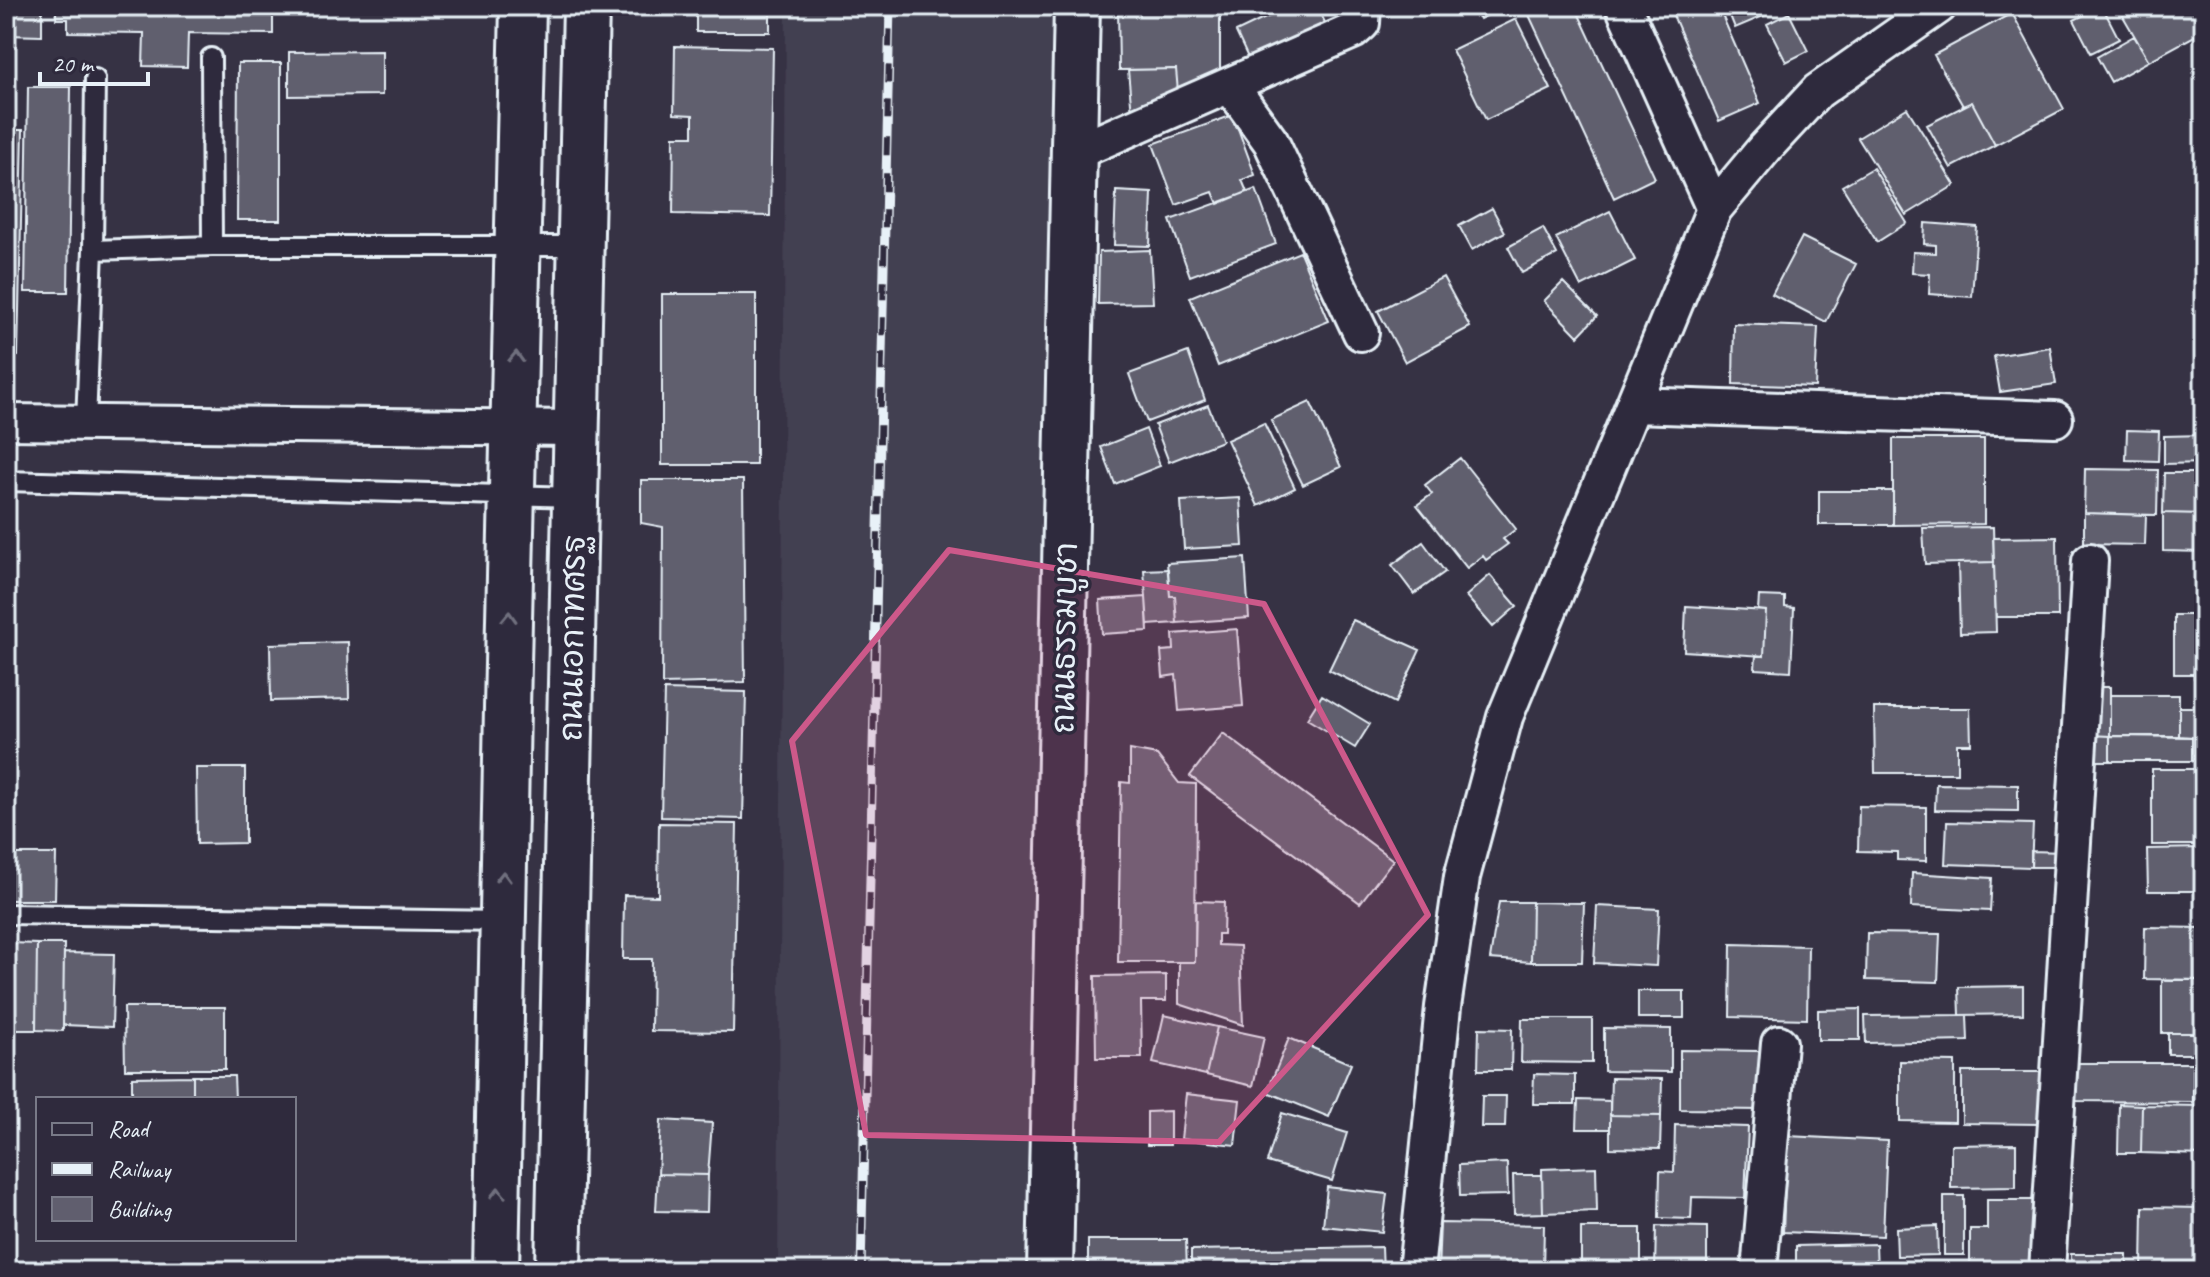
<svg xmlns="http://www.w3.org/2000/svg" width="2210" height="1277" font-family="Caveat,'Playpen Sans Thai',sans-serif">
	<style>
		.built { fill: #433f51 }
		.building { fill: #605e6e; stroke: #e8f1f8; stroke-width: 2 }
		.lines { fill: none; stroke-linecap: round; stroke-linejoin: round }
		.service-casing { stroke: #e8f1f8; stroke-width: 24 }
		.minor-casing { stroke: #e8f1f8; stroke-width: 40 }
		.tertiary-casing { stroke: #e8f1f8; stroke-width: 50 }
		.secondary-casing { stroke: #e8f1f8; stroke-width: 50 }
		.service { stroke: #2f2a3d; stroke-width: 18 }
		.minor { stroke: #2f2a3d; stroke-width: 34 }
		.tertiary { stroke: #2f2a3d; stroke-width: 44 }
		.secondary { stroke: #2f2a3d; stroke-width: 44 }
		.rail-casing { stroke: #e8f1f8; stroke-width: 9 }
		.rail { stroke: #2f2a3d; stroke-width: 6; stroke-dasharray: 18; stroke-linecap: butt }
		.oneway { stroke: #70707e }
		.marked { fill: #cd598a; fill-opacity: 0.2; stroke: #cd598a; stroke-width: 6; stroke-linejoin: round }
		.labels { text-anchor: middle; stroke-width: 7; stroke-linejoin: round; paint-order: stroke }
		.street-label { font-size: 32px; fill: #e8f1f8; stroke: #2f2a3d }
	</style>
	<rect width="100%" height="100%" fill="#363244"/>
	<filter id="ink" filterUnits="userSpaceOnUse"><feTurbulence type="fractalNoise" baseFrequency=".0125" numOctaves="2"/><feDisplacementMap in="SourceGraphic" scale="16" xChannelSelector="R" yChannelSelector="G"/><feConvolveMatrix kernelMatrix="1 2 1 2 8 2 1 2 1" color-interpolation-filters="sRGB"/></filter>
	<g filter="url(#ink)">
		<path class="built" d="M786,6h270l-29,1265h-249z"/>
		<path class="building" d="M6,6h36v30l-36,-1z
			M56,6h217v28l-85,-1 -1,34 -44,-1 1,-33 -76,-1v-13h-12z
			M696,6h74v26h-74z
			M1118,6h102v81l-41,16 -3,-34 -57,1z
			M1291,6h26l15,31 -77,36 -19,-41z
			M1473,6h34l-27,13z
			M1549,6h26l80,172 -41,20 -85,-183z
			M1669,6h49l42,97 -41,18z
			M1726,6h53l1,3 -45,19z
			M2102,6l17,33 -28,14 -17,-33z
			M2130,6h74v25l-55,30 -29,-50z
			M1789,13l19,38 -22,11 -19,-38z
			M2012,13l52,96 -69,36 -23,-43 -9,4 -29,-51z
			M1516,19l35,70 -65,31 -34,-70z
			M2134,36l15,25 -38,21 -14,-25z
			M675,46l98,2 -3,168 -97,-2 1,-78h19v-21l-19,-1z
			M382,51v44l-93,1v-44z
			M238,63h43v157h-44z
			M1176,69l3,34 -47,11 -4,-44z
			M28,87h43l-3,205h-43z
			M1972,102l23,43 -44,23 -24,-43z
			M1907,108l48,77 -49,30 -48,-77z
			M1233,115l22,60 -13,5 5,12 -29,12 -5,-12 -37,13 -23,-61z
			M6,130h17l-5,226 -12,-1z
			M1873,168l34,55 -30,19 -35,-56z
			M1256,189l20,55 -86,32 -20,-56z
			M1116,191l36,2 -2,53 -36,-1z
			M1492,208l13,24 -33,18 -13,-24z
			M1610,211l25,49 -54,27 -25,-49z
			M1925,223l52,4 -5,70 -43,-3 1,-20 -18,-1 1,-21 23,1v-8l-12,-1z
			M1543,228l14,26 -35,19 -14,-26z
			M1802,237l54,27 -30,58 -54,-28z
			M1150,250l3,53 -55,1 1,-52z
			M1300,252l29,69 -111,45 -28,-69z
			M1443,277l27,50 -65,35 -27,-51z
			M1563,282l34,34 -19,20 -34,-35z
			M662,294h94v171h-94z
			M1734,324l84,3 -3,60 -82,-3z
			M2050,347l6,37 -56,8 -6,-36z
			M1188,352l17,48 -58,22 -18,-48z
			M1310,402l31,65 -38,18 -32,-65z
			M1208,405l14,36 -53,21 -14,-37z
			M1264,423l31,65 -37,18 -31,-66z
			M1146,429l14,37 -45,18 -14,-37z
			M2127,430l32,1 -1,30 -32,-1z
			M2204,435v28l-40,1v-28z
			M1893,439h91v85l-91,1z
			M1460,458l56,71 -13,10 5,5 -22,16 -3,-4 -16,12 -50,-63 15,-11 -7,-9z
			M2085,469l73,1 -1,45 -73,-2z
			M2164,473h40v41l-41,-1z
			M641,480h102l2,202 -83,2 1,-157 -22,-4z
			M1819,491h74v34h-74z
			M1240,498l3,48 -59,3 -3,-48z
			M2084,513l62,2 -1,30 -61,-1z
			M2163,513l41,1v38l-41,-1z
			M1993,527l1,35 -69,2 -2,-36z
			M2057,537l1,80h-62l-3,-79z
			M1423,542l22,30 -31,22 -22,-29z
			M1245,558l4,60 -72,5 -2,-27h-5l-3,-33z
			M1994,562l2,70 -36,1 -2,-70z
			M1168,569l2,27h5l2,27 -29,2 -4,-55z
			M1490,575l27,31 -24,21 -27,-31z
			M1759,596l26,1v10l9,1 -3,63 -36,-2 1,-14 8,1 2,-45 -8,-1z
			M1146,597l2,34 -46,3 -2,-34z
			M1686,606l80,5 -2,45 -80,-5z
			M2196,612l8,1v66l-10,-1z
			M2174,615h22l-2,59h-20z
			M1353,620l67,30 -25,53 -66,-33z
			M1237,629l6,77 -64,5 -3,-36 -13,2 -2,-26 13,-1 -1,-16z
			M348,642l1,57 -78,2 -1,-57z
			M2089,687h21v49l-22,-1z
			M664,690l82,2 -3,127 -82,-2z
			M2196,690h8v17h-8z
			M1322,695l48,29 -15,24 -48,-29z
			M2110,695h69v41h-69z
			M2179,707h25v54h-12v-24l-13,-1z
			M1874,708h96l1,36h-14v29h-82z
			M1223,733l170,127 -33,43 -170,-127z
			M2088,735l22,1v25h-22z
			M2110,736l82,1v24h-82z
			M1130,750l27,5 22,28 17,1 -1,178h-77l3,-180 9,1z
			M196,768h49v75l-48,1z
			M2152,769h52v76h-52z
			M1936,784l82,1v26l-83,-1z
			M1859,806l67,1v54l-29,-1v-8l-39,-1z
			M1947,822l86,2 -2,43 -86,-3z
			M659,823l78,1 -4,208 -82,-1 1,-72h-29l1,-64 34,1z
			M2204,848v43h-56l-1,-42z
			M2031,851l32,1v15h-32z
			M6,854h50l-1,46h-49z
			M1912,873l80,5 -2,33 -79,-4z
			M1196,901l28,1 -1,32h-5v11l22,1 3,79 -64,-21v-42h16z
			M1499,902h33l-1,60 -41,-3z
			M1532,902l52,1 -2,59h-51z
			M1597,906l62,3 -3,57 -62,-3z
			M2145,927l59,1v52l-60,-1z
			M1867,933l73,1 -2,48 -72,-2z
			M6,943h5l-1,87 -4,-1z
			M11,943l26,1 -1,86h-26z
			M37,944h27l-1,87 -27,-1z
			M1731,944l77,2 -1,73 -77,-2z
			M64,953l50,1 -2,73 -49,-2z
			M1166,975v26h-25l1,57h-46l-1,-82z
			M2162,980h42v53h-42z
			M2023,986v28l-63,1 -1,-28z
			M1638,991h46v27h-46z
			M124,1007h101v62h-100z
			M1860,1009v31h-42v-30z
			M1164,1015l53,12 -11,48 -53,-12z
			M1960,1015h7l1,26 -102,2 -1,-27z
			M1522,1019h70v44l-71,-1z
			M1217,1027l47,10 -11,49 -47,-11z
			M1479,1028l33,1 -1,41h-33z
			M1604,1028l67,1v43l-67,-1z
			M2168,1033h36v21h-36z
			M1289,1038l62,26 -22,53 -62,-25z
			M1680,1050l80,1 2,59 -82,-1z
			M1900,1061l55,1v60l-55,-1z
			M2075,1063h118v39l-118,-1z
			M1962,1072h78v52l-78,-1z
			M1534,1074l41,1v29h-42z
			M193,1076h41l1,23h-42z
			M193,1076v23h-61v-22z
			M1611,1078l51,1 -1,37 -51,-1z
			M1186,1094l54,6 -5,45 -54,-6z
			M1482,1096h24l-1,31h-24z
			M1578,1100l32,1v28h-33z
			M2119,1104l23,1 -1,48h-23z
			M2142,1105l62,1v49l-63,-2z
			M1170,1111v34h-23v-33z
			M1282,1113l65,20 -15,48 -65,-19z
			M1610,1115l51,1 -1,33 -50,-1z
			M661,1120l51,3 -4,52 -50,-1z
			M1675,1125l73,2 -3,71 -53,-1 -1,22 -32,-1 1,-47 14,1z
			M1787,1136l100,5 -4,95 -100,-4z
			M2016,1144v43l-65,1v-43z
			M1507,1163l1,32 -48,1 -1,-31z
			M1596,1167l1,44 -54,2 -1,-44z
			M658,1174l50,1 -1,37 -51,-1z
			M1513,1175h29l1,38 -29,1z
			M1327,1187l60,7 -5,38 -59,-6z
			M1944,1196h20v59h-20z
			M1987,1200h46v71h-63v-42h17z
			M2143,1207l60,1 -1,63h-60z
			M1440,1223l104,2 -1,46h-105z
			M1656,1226l51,1v43h-52z
			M1937,1226l1,29 -41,1 -1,-28z
			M1581,1228h60v43h-60z
			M1088,1240h98l1,31h-99z
			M1876,1244l1,27h-81v-25z
			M1382,1247l1,24h-192v-21z
			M2071,1254h56v17h-56z"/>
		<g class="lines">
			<g class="service-casing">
				<path id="service" d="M211,58l1,188
					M93,250l119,-4h369
					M86,422l7,-172 2,-171
					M6,481l569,16
					M6,914l497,7"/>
			</g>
			<g class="minor-casing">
				<path id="minor" d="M1623,6l91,203
					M1230,85l41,57 90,191
					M1074,153l279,-122 9,-8 1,-17
					M1634,405l421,14
					M6,422l571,6
					M1416,1271l27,-264 19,-130 43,-160 209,-508 51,-61 53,-57 121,-85
					M1759,1271l20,-228
					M2047,1271l43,-710"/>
			</g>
			<g class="tertiary-casing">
				<path id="tertiary" d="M496,1271l11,-563 16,-702"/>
			</g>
			<g class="secondary-casing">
				<path id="secondary" d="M558,1271l28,-1265
					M1050,1271l27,-1265"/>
			</g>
			<use href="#service" class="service"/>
			<use href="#minor" class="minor"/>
			<use href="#tertiary" class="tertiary"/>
			<use href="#secondary" class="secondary"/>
			<g class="rail-casing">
				<path id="rail" d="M861,1271l29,-1265"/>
			</g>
			<use href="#rail" class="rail"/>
		</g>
		<defs><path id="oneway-chevron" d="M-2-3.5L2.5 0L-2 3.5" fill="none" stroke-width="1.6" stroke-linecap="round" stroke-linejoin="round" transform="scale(2)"/></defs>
		<g class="oneway">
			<use href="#oneway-chevron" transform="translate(516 357) rotate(-88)"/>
			<use href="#oneway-chevron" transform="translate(509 617) rotate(-88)"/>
			<use href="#oneway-chevron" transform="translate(503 877) rotate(-89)"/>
			<use href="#oneway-chevron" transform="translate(498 1193) rotate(-89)"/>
		</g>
	</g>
	<path class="marked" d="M949,550l315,54 164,311 -209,227 -353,-7 -74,-394z"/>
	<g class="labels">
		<g class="street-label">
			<text transform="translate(572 638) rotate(-89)" y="11">ถนนเอกาทศรฐ</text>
			<text transform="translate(1064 638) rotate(-89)" y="11">ถนนธรรมบูชา</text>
		</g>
	</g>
	<rect width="2210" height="1277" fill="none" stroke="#2f2a3d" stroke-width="32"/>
	<rect x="16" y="16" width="2178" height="1245" fill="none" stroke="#e8f1f8" stroke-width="3" filter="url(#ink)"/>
	<rect x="36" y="1097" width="260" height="144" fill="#2f2a3d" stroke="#797a88" stroke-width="2"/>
	<rect x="52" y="1123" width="40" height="12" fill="#2f2a3d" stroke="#797a88" stroke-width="2"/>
	<text x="108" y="1137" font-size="24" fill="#e8f1f8">Road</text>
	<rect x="52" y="1163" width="40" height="12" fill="#e8f1f8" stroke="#797a88" stroke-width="2"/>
	<text x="108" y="1177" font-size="24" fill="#e8f1f8">Railway</text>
	<rect x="52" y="1197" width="40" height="24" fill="#605e6e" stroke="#797a88" stroke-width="2"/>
	<text x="108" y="1217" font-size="24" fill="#e8f1f8">Building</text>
	<path d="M40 72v12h108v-12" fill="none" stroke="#e8f1f8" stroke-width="4"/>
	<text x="52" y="72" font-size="24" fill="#e8f1f8" stroke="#2f2a3d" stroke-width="6" paint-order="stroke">20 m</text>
</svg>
